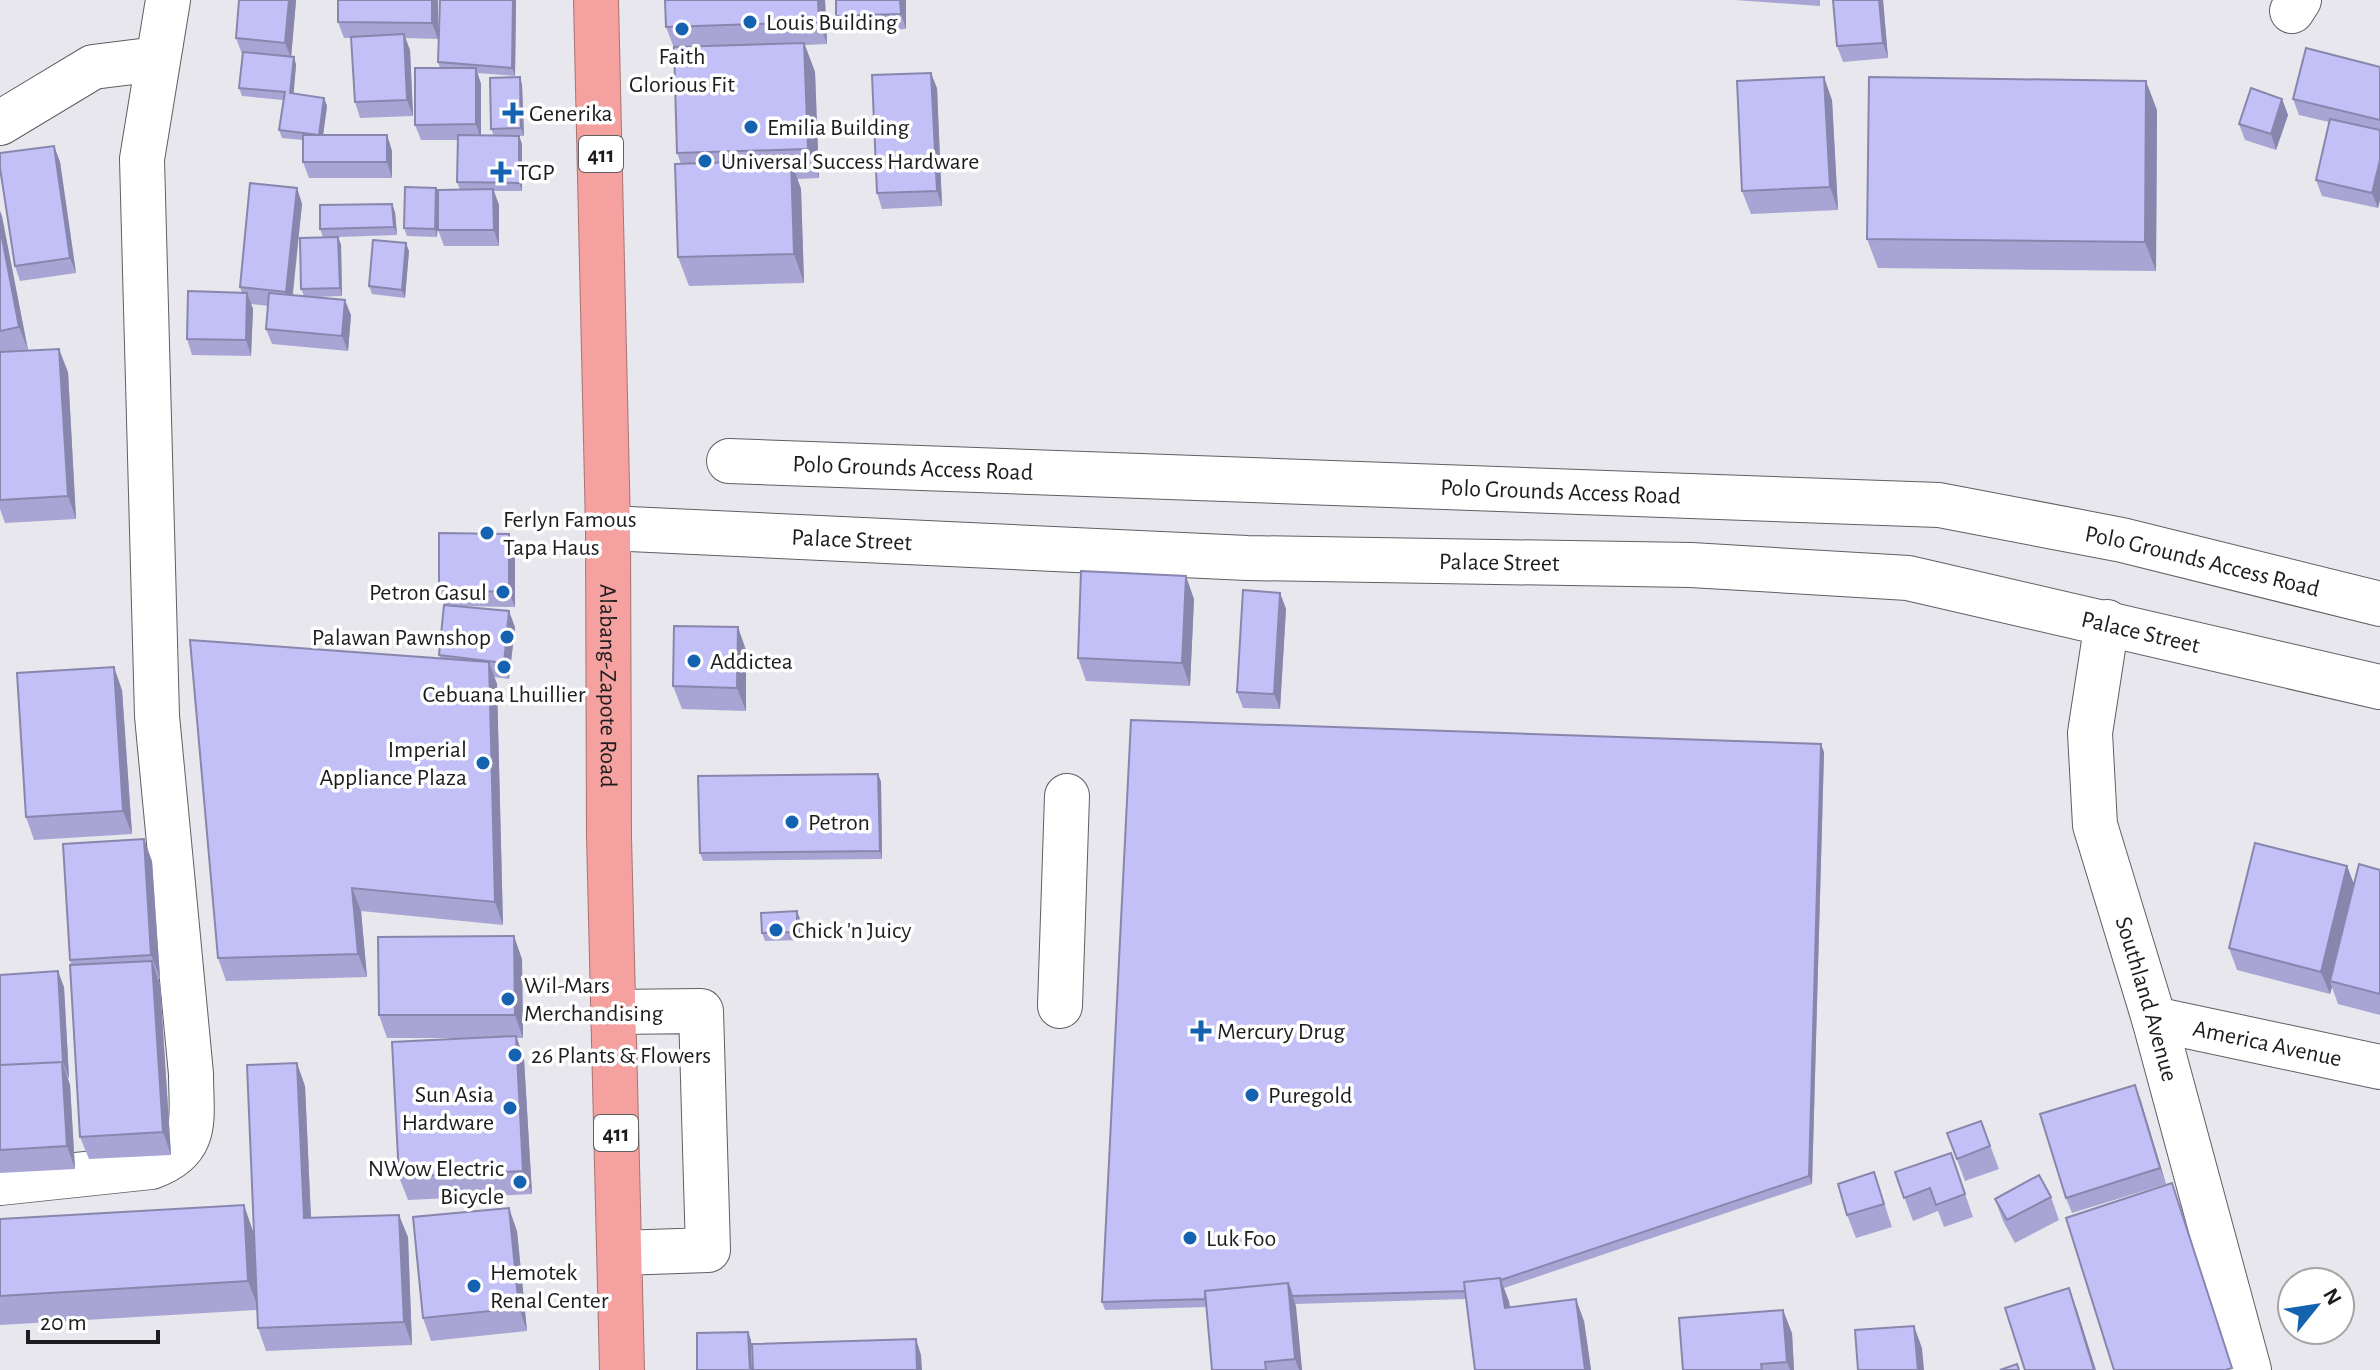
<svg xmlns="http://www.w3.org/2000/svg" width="2380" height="1370" font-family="'Alegreya Sans',sans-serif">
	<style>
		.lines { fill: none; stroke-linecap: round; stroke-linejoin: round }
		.minor-casing { stroke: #5f5f64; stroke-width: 46 }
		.highway-casing { stroke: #a97373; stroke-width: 46 }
		.minor { stroke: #fff; stroke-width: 44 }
		.highway { stroke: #f4a1a0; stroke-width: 44 }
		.wall { fill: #a8a5d4 }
		.shaded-wall { fill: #8886ad }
		.building { fill: #c3c0f7; stroke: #8886ad; stroke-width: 2 }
		.poi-dot { fill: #1562b1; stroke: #fff; stroke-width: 3 }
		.labels { text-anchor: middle; stroke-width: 7; stroke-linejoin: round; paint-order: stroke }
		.shield { fill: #fff; stroke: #616162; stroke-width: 2 }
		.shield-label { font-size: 22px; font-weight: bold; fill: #1d1d1f }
		.poi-label { font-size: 24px; fill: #1d1d1f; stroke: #fff; text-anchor: start }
		.street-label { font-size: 24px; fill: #1d1d1f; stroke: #fff }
	</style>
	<rect width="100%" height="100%" fill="#e7e7ed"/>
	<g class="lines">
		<g class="minor-casing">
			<g id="minor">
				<path d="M2292,11l7,-11"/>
				<path d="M0,123l93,-56 64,-8"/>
				<path id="s1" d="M729,461l1210,44 183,35 258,64"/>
				<path id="s2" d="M608,528l639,30 444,7 217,13 472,109"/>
				<path id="s3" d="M2107,622l-17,111 5,92 59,194 95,351"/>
				<path d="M1060,1006l7,-210"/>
				<path d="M613,1012l88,-1 7,239 -88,3"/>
				<path id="s4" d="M2154,1019l226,48"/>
				<path d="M0,1183l151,-16c50,-18 40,-49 40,-93l-34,-358 -15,-557 26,-159"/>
			</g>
		</g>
		<g class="highway-casing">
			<g id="highway">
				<path id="s5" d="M596,0l12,528 1,308 13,534"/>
			</g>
		</g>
		<use href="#minor" class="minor"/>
		<use href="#highway" class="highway"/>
	</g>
	<path class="wall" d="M239,0h57l-5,57h3l2,8 -3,28 31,5 3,8 -4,29h64l5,16v27h-83l-6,-16v-22l-21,-2 -3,-8 4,-30 -41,-4 -3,-8 3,-34 -6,-16z
		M438,0v39l-33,-1 5,12 3,66 -53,2 -5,-16 -4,-64h-7l-6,-16z
		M440,0h76l-1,76 -38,-3 4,11v52h13l-3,-7 29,-52 2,8 2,51h-12h7l3,8v47h-28l5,14v41h-55l-6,-16v-18l-1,25 -30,-1 -3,-8 34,-33 22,-5 -3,-8 1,-42h-37l-6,-15 25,-57 -2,-6z
		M665,0h160l2,44 -22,1 10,27 4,106 -22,1 4,10 3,94 -115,3 -11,-29 3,-93 -4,-11 -3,-105 -8,-21z
		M836,0h70v29l-64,3 -6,-16z
		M1735,0h85v6z
		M1833,0h50l5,58 -45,4 -6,-16z
		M2380,67v133l-2,8 -56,-12 -6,-16 13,-58 -30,-7 -6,-16z
		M937,88l5,118 -60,3 -5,-16z
		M2282,99l6,16 -12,35 -31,-10 -6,-16z
		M1832,100l6,110 -87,4 -9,-23z
		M2157,110l-1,161 -278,-3 -11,-29z
		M54,146l6,16 16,111 -56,8 -5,-15z
		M297,188l5,16 -9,91 11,1 -3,-7 22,-52 -3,-8 75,-17 2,23 -59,2 3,8 1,51 -26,1 35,18 -3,36 -76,-7 -6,-15 2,-23 -17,-2 2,5 -2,47 -59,-1 -5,-16 55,-46 -2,-6z
		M0,211l28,139 -8,1 48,21 8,147 -71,4 -5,-14z
		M409,251l-4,47 -33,-4 -3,-8z
		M509,534l6,16v57l-54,-1 54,21 -6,52 -15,-2 3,7 6,241 -142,-14 6,66 -141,4 -8,-23 222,-300 -1,-3 5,-49 -5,-16z
		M1280,593l6,16 -6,100 -37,-1 -6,-16z
		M1194,599l-4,87 -104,-5 -8,-23z
		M746,650v61l-64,-2 -9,-23z
		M122,690l10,144 -98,6 -8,-23z
		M1824,752l-12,432 -308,104 6,19 74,14 7,49h-116l-9,-71 -171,5 7,66h-90l-6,-63 -101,3 -3,-8z
		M878,774l3,8 1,77 -179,2 -3,-8z
		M152,861l8,117h-2l2,6 11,171 -82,4 -9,-22 -9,-172 -1,-5z
		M2347,866l7,19 26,-15v145l-42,-11 -6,-17 -2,7 -93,-24 -8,-22z
		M800,919v21l-35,1 -3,-8z
		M522,959l1,79h-6l7,21 8,135 -124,6 -9,-23 78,-139h-90l-8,-23z
		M0,975l64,12 5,91h-1l2,7 5,84 -75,4z
		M2135,1085l31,99 -94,29 -6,-15z
		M305,1086l6,132 97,19 4,108 -146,6 -8,-23 -1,-18 -257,15v-106l254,15z
		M1981,1121l18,48 -34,12 -18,-48z
		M1951,1153l22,64 -29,10 -6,-16 -25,10 -18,-49z
		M1874,1172l18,55 -36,11 -9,-23z
		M2051,1197l8,23 -44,23 -12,-22 -8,-22z
		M517,1231l10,100 -96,10 -8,-23z
		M1792,1333l2,37h-111z"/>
	<path class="shaded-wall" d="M289,0h7v1l-5,57 -6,-15z
		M432,0h6v39l-6,-16z
		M513,0h3l-1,76 -3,-8z
		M818,0h7l2,44 -8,-22z
		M900,0h6v29l-5,-15z
		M1879,0h4l5,58 -5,-15z
		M404,34l6,16 3,66 -6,-16z
		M804,43l11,29 4,106 -11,-29z
		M294,57l2,8 -3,36 -3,-8z
		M476,68l5,16v56l-5,-16z
		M931,73l6,15 5,118 -5,-15z
		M520,77l2,8 2,51 -3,-8z
		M1824,77l8,23 6,110 -8,-23z
		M2146,81l11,29 -1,161 -11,-29z
		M324,98l3,8 -5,37 -3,-8z
		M2282,99l6,16 -12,35 -5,-16z
		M387,135l5,16v27l-5,-16z
		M519,136l3,8v47l-3,-8z
		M54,146l6,16 16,111 -6,-15z
		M791,160l10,29 3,94 -10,-29z
		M2380,160v40l-2,8 -6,-15z
		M297,188l5,16 -11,104 -5,-16z
		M436,188l3,8 -2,41 -2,-8z
		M493,189l6,16v41l-5,-16z
		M392,204l3,8 2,23 -3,-8z
		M0,211l2,5 26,134 -9,-23 -19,-100z
		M338,237l3,8 1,51 -2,-8z
		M406,243l3,8 -4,47 -3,-8z
		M247,293l6,16 -2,47 -5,-16z
		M345,300l6,15 -3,36 -6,-15z
		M59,349l9,23 8,147 -8,-23z
		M509,534l6,16v57l-6,-15z
		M1186,576l8,23 -4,87 -8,-23z
		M1280,593l6,16 -6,100 -6,-15z
		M509,611l6,16 -6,52 -5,-16z
		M738,627l8,23v61l-9,-23z
		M489,662l8,22 6,241 -8,-23z
		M114,667l8,23 10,144 -9,-23z
		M1821,744l3,8 -12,432 -3,-8z
		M878,774l3,8 1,77 -2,-8z
		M144,839l8,22 8,117 -9,-23z
		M2347,866l9,23 -26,92 2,6 -2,7 -9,-22z
		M352,888l9,23 6,66 -9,-23z
		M797,911l3,8v21l-3,-8z
		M514,936l8,23 1,79 -8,-23z
		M152,961l8,23 11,171 -8,-23z
		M58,971l6,16 5,91 -6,-16z
		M516,1036l8,23 8,135 -9,-23z
		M62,1062l8,23 5,84 -8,-23z
		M297,1063l8,23 7,155 -8,-23z
		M2135,1085l6,16 25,83 -6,-16z
		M244,1205l10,29 5,76 -11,-29z
		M509,1208l8,23 10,100 -8,-23z
		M399,1215l9,22 4,108 -8,-23z
		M1500,1278l9,23 4,29 -8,-22z
		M1288,1283l8,23 6,64h-3l-4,-11z
		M2069,1288l8,22 19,60h-2z
		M1576,1299l8,22 7,49h-6z
		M1783,1310l9,23 2,37h-4l-3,-8z
		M1914,1326l8,22 2,22h-6z
		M748,1332l3,8 1,30h-2z
		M916,1339l5,16 1,15h-5z"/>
	<path class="building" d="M239,0h50l-4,43 -49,-5z
		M338,0h94v23l-94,-1z
		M440,0h73l-1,68 -74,-6z
		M665,0h153l1,22 -153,5z
		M836,0h64l1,14 -65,2z
		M1833,0h46l4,43 -46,3z
		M404,34l3,66 -52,2 -4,-65z
		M804,43l4,106 -131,4 -3,-106z
		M2306,48l74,19v53l-87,-21z
		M243,52l51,5 -4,36 34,5 -5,37 -40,-5 6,-38 -46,-4z
		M415,68h61v56l-61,1z
		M931,73l6,118 -60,2 -5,-118z
		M520,77l1,51 -30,1 -1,-51z
		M1824,77l6,110 -88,4 -5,-110z
		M1869,77l277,4 -1,161 -278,-3z
		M2251,88l31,11 -11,35 -32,-10z
		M2330,119l50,11v30l-8,33 -56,-13z
		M303,135h84v27h-84z
		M458,135l61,1v47l-62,-1z
		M54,146l16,112 -55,8 -15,-98v-15z
		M791,160l3,94 -116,3 -3,-93z
		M250,183l47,5 -11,104 -46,-5z
		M405,187l31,1 -1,41 -31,-1z
		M493,189l1,41h-56v-40z
		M392,204l2,23 -74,2v-24z
		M0,227l19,100 -19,4z
		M338,237l2,51 -39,1 -1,-51z
		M373,240l33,3 -4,47 -33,-4z
		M188,291l59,2 -1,47 -59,-1z
		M269,293l76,7 -3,36 -76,-7z
		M59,349l9,147 -68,4v-148z
		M439,533l70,1v58l-70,-2z
		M1081,571l105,5 -4,87 -104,-5z
		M1243,590l37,3 -6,101 -37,-2z
		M444,605l65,6 -5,52 -65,-8z
		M674,626l64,1 -1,61 -64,-2z
		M190,640l299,22 6,240 -143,-14 6,66 -140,4z
		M114,667l9,144 -97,6 -9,-144z
		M1131,720l690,24 -12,432 -308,104 -1,-2 -36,4 1,9 -173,5 -4,-13 -83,8v8l-103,3z
		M878,774l2,77 -180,2 -2,-77z
		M144,839l7,116 -81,5 -7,-116z
		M2255,843l92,23 -26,106 -92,-24z
		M2359,864l21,6v124l-50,-13z
		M797,911v21l-35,1 -1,-20z
		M514,936l1,79h-136l-1,-78z
		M152,961l11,171 -83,5 -10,-172z
		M58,971l5,91 -63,3v-90z
		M516,1036l7,135 -124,6 -7,-135z
		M62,1062l5,84 -67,4v-85z
		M297,1063l7,155 95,-3 5,107 -146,6 -11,-263z
		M2135,1085l25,83 -94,30 -26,-84z
		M1981,1121l9,25 -33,13 -10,-26z
		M1951,1153l14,41 -29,11 -6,-17 -26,10 -9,-26z
		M1874,1172l10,32 -37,11 -9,-31z
		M2039,1175l12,22 -44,23 -12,-21z
		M2172,1183l60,185 -7,2h-111l-48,-152z
		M244,1205l4,76 -248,15v-77z
		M509,1208l10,100 -96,10 -10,-101z
		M1500,1278l5,30 71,-9 9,71h-110l-11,-88z
		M1288,1283l7,76 -30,3 1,8h-54l-7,-79z
		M2069,1288l25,82h-69l-20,-62z
		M1783,1310l4,52 -26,2 1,6h-79l-4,-52z
		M1914,1326l4,44h-60l-3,-40z
		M748,1332l2,38h-53v-37z
		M916,1339l1,31h-164l-1,-26z
		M2017,1364l2,6h-19z"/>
	<g class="poi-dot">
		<circle cx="750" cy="22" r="8"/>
		<circle cx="682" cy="29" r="8"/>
		<path d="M509 101h8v8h8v8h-8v8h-8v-8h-8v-8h8z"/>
		<circle cx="751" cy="127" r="8"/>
		<circle cx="705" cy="161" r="8"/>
		<path d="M497 160h8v8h8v8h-8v8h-8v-8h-8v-8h8z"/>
		<circle cx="487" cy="533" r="8"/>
		<circle cx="503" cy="592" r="8"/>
		<circle cx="507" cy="637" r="8"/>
		<circle cx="694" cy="661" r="8"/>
		<circle cx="504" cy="667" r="8"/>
		<circle cx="483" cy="763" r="8"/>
		<circle cx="792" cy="822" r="8"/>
		<circle cx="776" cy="930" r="8"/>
		<circle cx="508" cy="999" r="8"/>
		<path d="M1197 1019h8v8h8v8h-8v8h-8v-8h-8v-8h8z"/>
		<circle cx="515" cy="1055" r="8"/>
		<circle cx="1252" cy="1095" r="8"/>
		<circle cx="510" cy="1108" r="8"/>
		<circle cx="520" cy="1182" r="8"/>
		<circle cx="1190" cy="1238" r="8"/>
		<circle cx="474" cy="1286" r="8"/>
	</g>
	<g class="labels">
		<g class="shield">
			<rect x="579" y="136" width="44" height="36" rx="6"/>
			<rect x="594" y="1115" width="44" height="36" rx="6"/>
		</g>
		<g class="shield-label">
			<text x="601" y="162">411</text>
			<text x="616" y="1141">411</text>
		</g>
		<g class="poi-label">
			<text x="766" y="30">Louis Building</text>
			<text x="682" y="64" text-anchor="middle">Faith<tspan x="682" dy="28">Glorious Fit</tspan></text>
			<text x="529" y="121">Generika</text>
			<text x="767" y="135">Emilia Building</text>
			<text x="721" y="169">Universal Success Hardware</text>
			<text x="517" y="180">TGP</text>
			<text x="503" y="527">Ferlyn Famous<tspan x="503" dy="28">Tapa Haus</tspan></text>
			<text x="487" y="600" text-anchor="end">Petron Gasul</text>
			<text x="491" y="645" text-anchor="end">Palawan Pawnshop</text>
			<text x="710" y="669">Addictea</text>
			<text x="504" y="702" text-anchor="middle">Cebuana Lhuillier</text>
			<text x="467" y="757" text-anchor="end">Imperial<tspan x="467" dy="28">Appliance Plaza</tspan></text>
			<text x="808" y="830">Petron</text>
			<text x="792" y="938">Chick 'n Juicy</text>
			<text x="524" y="993">Wil-Mars<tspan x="524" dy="28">Merchandising</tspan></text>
			<text x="1217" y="1039">Mercury Drug</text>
			<text x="531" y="1063">26 Plants &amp; Flowers</text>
			<text x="494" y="1102" text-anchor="end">Sun Asia<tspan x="494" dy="28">Hardware</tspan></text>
			<text x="1268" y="1103">Puregold</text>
			<text x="504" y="1176" text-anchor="end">NWow Electric<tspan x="504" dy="28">Bicycle</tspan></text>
			<text x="1206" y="1246">Luk Foo</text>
			<text x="490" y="1280">Hemotek<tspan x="490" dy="28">Renal Center</tspan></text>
		</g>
		<g class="street-label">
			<text dy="8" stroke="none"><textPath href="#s1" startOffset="184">Polo Grounds Access Road</textPath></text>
			<text dy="8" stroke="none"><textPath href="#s1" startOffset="832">Polo Grounds Access Road</textPath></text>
			<text dy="8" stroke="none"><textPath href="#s2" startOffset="244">Palace Street</textPath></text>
			<text dy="8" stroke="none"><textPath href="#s1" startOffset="1480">Polo Grounds Access Road</textPath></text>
			<text dy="8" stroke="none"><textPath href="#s2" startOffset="892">Palace Street</textPath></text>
			<text dy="8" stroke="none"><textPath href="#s2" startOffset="1540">Palace Street</textPath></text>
			<text dy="8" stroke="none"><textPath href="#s5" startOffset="686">Alabang-Zapote Road</textPath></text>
			<text dy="8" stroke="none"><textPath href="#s3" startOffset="386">Southland Avenue</textPath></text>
			<text dy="8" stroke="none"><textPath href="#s4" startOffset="116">America Avenue</textPath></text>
		</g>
	</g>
	<g transform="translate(2316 1306) rotate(60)"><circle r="38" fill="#ffffff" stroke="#a5a5a5" stroke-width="2"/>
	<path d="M0-6L14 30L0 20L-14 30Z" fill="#1562b1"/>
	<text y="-12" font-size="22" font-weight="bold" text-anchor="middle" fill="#1d1d1f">N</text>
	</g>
	<path d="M28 1330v12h130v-12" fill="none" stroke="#1d1d1f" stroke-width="4"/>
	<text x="40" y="1330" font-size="24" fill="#1d1d1f" stroke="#ffffff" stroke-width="6" paint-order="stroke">20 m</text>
</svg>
